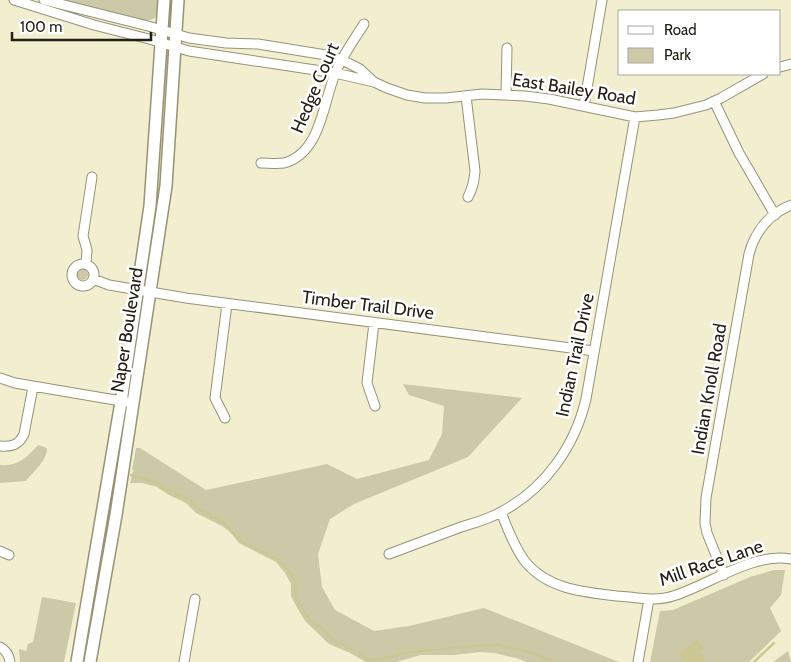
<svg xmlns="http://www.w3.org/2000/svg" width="791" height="662" font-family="Cabin,sans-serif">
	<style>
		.green { fill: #ccc9a9 }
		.water { fill: #ccc792 }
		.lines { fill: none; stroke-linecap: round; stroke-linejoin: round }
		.stream { stroke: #ccc792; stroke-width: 2.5 }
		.minor-casing { stroke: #969377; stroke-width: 11 }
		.major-casing { stroke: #969377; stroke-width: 14 }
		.minor { stroke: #fff; stroke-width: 9 }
		.major { stroke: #fff; stroke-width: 11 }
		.labels { text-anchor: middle; stroke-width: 5; stroke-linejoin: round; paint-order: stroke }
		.street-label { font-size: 18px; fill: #222116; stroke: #fff }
	</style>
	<rect width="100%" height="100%" fill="#f1efd0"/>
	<path class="green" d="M60,0h100c-1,11 -1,21 -15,20z
		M76 274a6 6 0 1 1 12 0a6 6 0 1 1-12 0Z
		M403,384l119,14 -54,59 -114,47 -24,15 -12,35 4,33 13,23 39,21 35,-5 75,-18 135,54h-92l-11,-4 -22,-5 -13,-1 -27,3h-33l-25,7h-30l-16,-9 -21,-9 -24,-23 -10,-17 -4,-8v-12l-6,-11 -9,-11 -37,-19 -9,-11 -8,-6 -26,-13 -10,-10 -19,-9 -10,-7 -15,-4h-12l3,-12h2l-3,-1 4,-22h4l66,42 121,-26 30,15 72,-19 13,-26 2,-28 -35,-11z
		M38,445l9,3c0,13 -13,23 -21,33l-26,2v-18c17,2 28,-8 38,-20z
		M774,570h11l-4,25 -11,13 11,23 -32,31h-99l10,-51 13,-1 77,-33z
		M42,597l34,6 -12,59h-44l-1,-13 7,2 2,-7 5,-2z
		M788,651l3,11h-18z"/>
	<path class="water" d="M696,639l8,8 -4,5 9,10h-24l-6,-7z"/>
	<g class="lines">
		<path class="stream" d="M131,475l27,8 3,4 28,13 8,8 27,15 18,19 38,18 9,11 7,12 -1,14 16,25 8,4 18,17 7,2 26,15 21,-3 12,-4 80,-8h15l28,6 29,11
			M754,662l20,-19"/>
		<g class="minor-casing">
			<path id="minor" d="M14,0l80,25 55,14 40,12 146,22 39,9 13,6 20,7 18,3h21l36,-4 43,2 24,3 86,18 23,-2 16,-2 32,-8 15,-7 42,-24
				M44,0l104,26 41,12 37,5 32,1 68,11 16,5 18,9 14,13
				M780,67l11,-3
				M506,95l1,-47
				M466,96l9,75c-1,10 -2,17 -7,26
				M714,101l25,52 36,62
				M584,106l18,-106
				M261,163c7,0 15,1 23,0 37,-10 39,-60 51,-89 7,-18 19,-34 29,-50
				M72 275a11 11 0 1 1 22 0a11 11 0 1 1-22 0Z
				M86,264l1,-14 -4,-14 9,-59
				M93,279l16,6 77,13 408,53
				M374,323l-7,60 8,23
				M0,378l15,5 118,20
				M225,418l-10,-20 12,-94
				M0,446c12,1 19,-1 24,-12l9,-47
				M501,512c6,16 13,34 23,48 22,29 59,32 93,36 18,1 38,6 56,0 36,-11 80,-44 118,-37
				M0,551l9,4
				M389,554c24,-9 48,-18 72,-27 13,-4 28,-8 40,-15 44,-23 74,-66 85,-113l49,-282
				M724,575l-17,-42 -2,-10 1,-25 43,-244c6,-22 20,-40 42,-49
				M0,647c6,3 9,8 10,15
				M184,662l11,-63
				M638,662l11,-63"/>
		</g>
		<g class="major-casing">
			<path id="major" d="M77,662l44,-260 29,-196 14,-206
				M90,662l26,-147 50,-329 12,-186"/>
		</g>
		<use href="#minor" class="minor"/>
		<use href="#major" class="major"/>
	</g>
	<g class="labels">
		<g class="street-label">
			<text transform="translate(315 88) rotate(-67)" y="6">Hedge Court</text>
			<text transform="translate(574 89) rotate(9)" y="6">East Bailey Road</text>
			<text transform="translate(368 305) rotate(7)" y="6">Timber Trail Drive</text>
			<text transform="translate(127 330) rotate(-81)" y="6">Naper Boulevard</text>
			<text transform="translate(575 355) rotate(-78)" y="6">Indian Trail Drive</text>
			<text transform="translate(709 389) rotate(-80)" y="6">Indian Knoll Road</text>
			<text transform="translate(711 563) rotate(-19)" y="6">Mill Race Lane</text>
		</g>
	</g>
	<rect x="618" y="10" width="162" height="65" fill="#ffffff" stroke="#a7a6a2"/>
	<rect x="628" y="26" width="25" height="8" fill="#ffffff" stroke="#a7a6a2"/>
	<text x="664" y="35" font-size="15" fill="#222116">Road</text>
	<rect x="628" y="48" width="25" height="15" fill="#ccc9a9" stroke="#a7a6a2"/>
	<text x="664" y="60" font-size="15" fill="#222116">Park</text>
	<path d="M12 32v8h139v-8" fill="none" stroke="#222116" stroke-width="2.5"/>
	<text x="20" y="32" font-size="15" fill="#222116" stroke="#ffffff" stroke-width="4" paint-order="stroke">100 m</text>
</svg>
